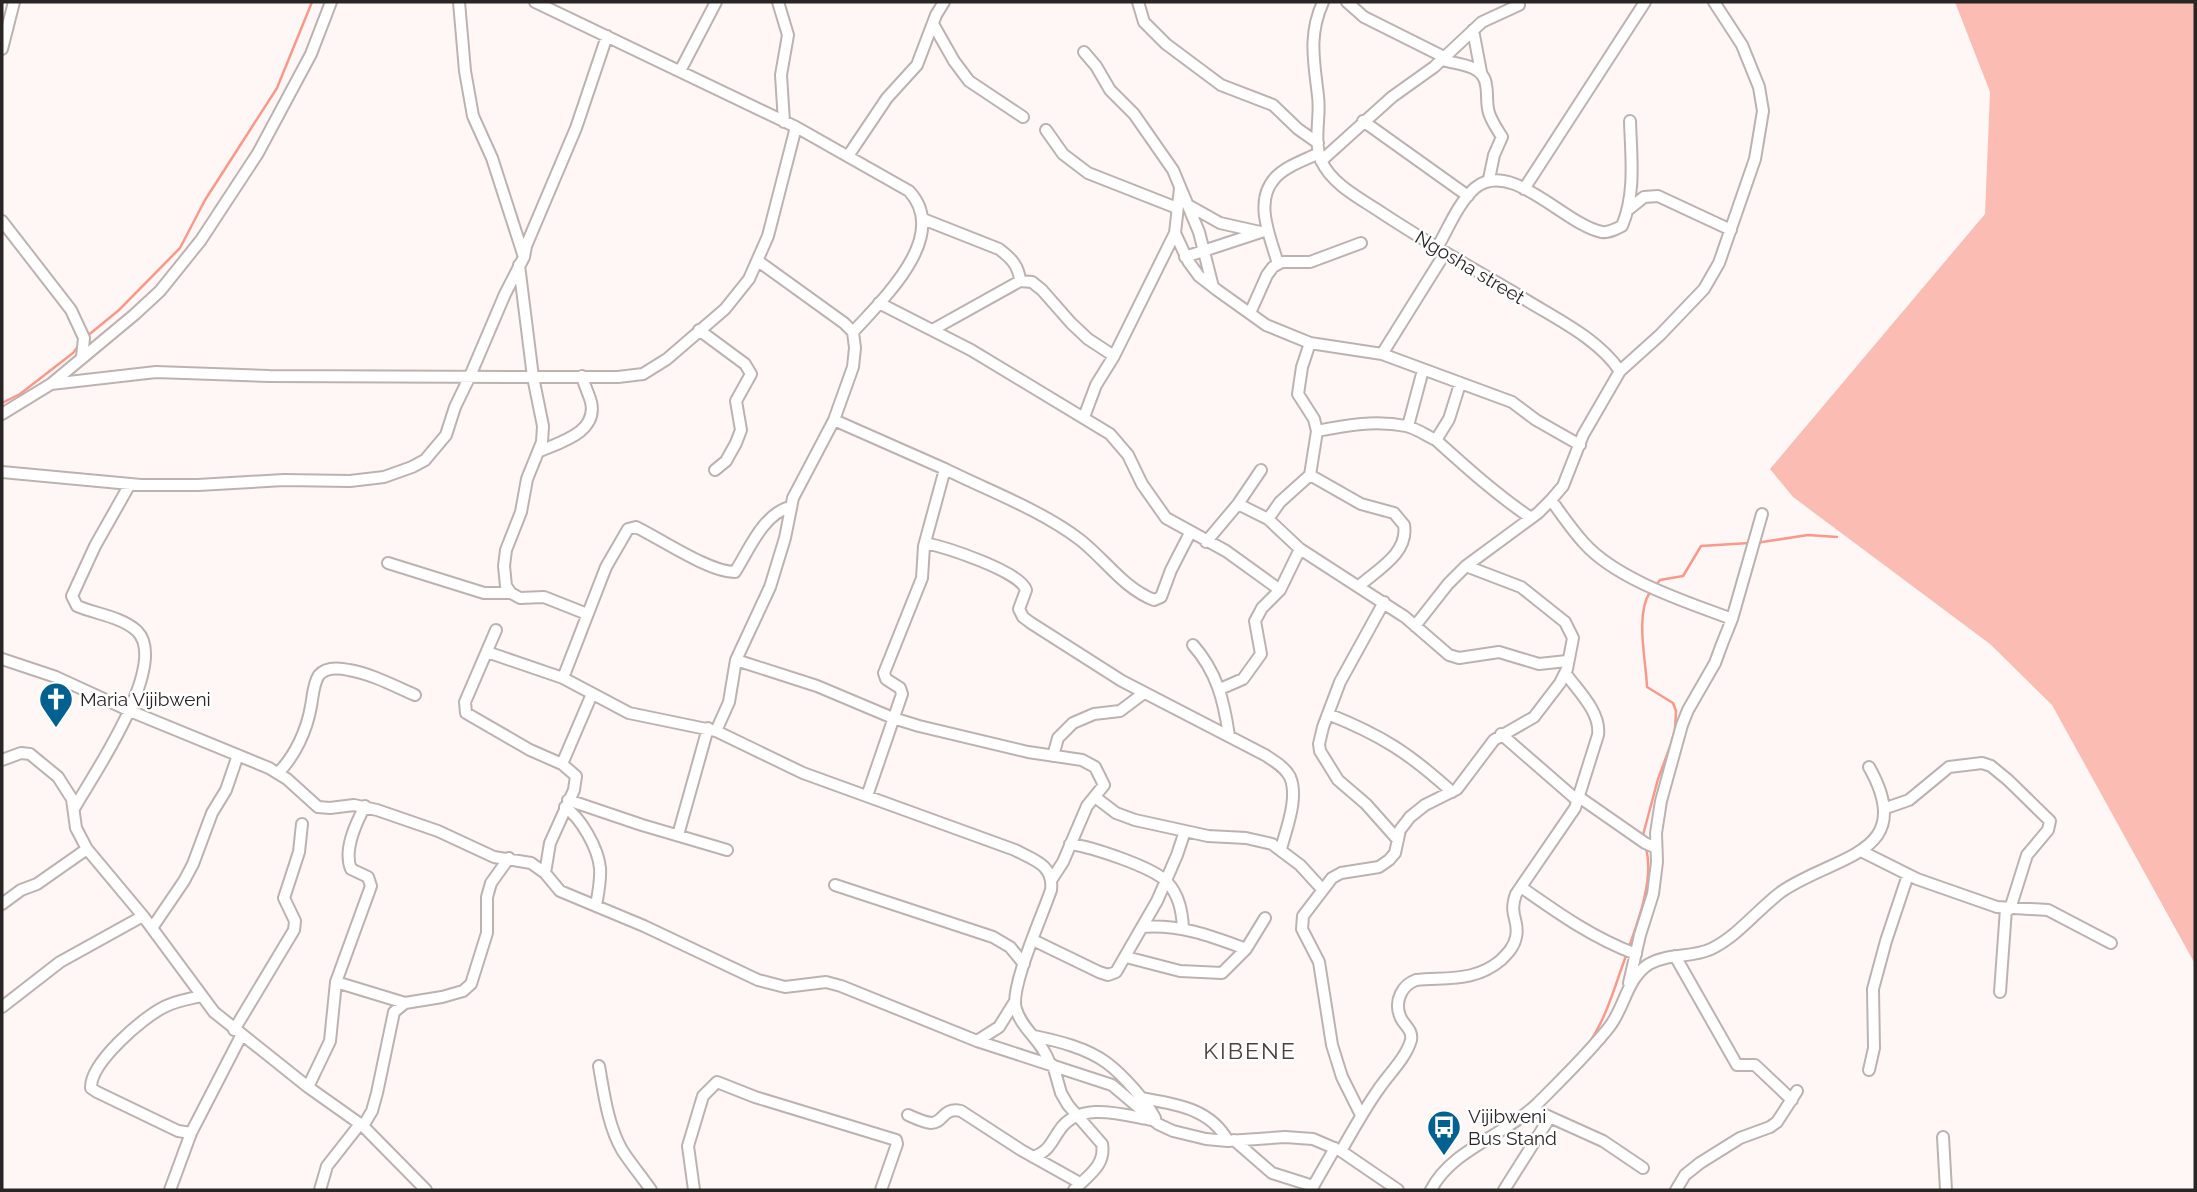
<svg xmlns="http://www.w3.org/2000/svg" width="2197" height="1192" font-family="Raleway,sans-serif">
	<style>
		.green { fill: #fbbdb3 }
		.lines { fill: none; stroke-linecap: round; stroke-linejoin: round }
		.stream { stroke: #fa998a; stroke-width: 2.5 }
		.street-casing { stroke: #bcb3b1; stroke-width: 14 }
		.street { stroke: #fff; stroke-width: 10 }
		.labels { text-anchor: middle; stroke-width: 5; stroke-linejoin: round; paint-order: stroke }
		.street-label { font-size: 19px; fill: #292525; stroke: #fff }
		.poi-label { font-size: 19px; fill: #292525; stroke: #fff; text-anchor: start }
		.quarter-label { font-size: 23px; letter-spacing: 2px; fill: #47403f; stroke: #fff }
	</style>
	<rect width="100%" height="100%" fill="#fff7f6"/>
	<path class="green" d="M1955,2h240v962l-143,-259 -62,-61 -197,-147 -23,-28 215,-255 5,-122z"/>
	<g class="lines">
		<path class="stream" d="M86,337l33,-27 61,-62 25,-48 72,-112 35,-86
			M2,403l18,-9 53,-41 6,-8
			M1756,543l52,-8 29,2
			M1655,586l5,-6 23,-4 18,-30 48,-3
			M1644,838l-1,-3 15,-56 13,-35 4,-14 1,-19 -3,-8 -26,-16c-1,-27 -12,-72 3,-95
			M1629,947c10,-28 25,-69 17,-99
			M1587,1046c20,-28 28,-61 40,-93"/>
		<g class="street-casing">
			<path id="street" d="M459,2l6,69 8,45 19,42 31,96
				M535,2l261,125 113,64c42,45 -26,108 -56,141
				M778,2l10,33 -7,40 3,47
				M1138,2l6,20 22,22 55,41 52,20 25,24 20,14
				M1323,2c-15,33 -9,59 -5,94 3,20 -5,44 3,64 9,22 36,37 55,49 46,31 94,58 142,86 34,22 78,41 102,76
				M1347,2l17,15 80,40
				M933,24l21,37 15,20 54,36
				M1473,30l8,42
				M2,49l12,-47
				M1084,52l12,14 14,24 24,24 39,56 26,62 14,55
				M1441,60c17,4 43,5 45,25 2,9 0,19 3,28 3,9 8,16 13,24l-8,18 -5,24
				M680,71l36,-69
				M1363,121l105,75
				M1046,130l17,24 25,19 89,35
				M848,156l39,-58 30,-33 19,-50 8,-13
				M1321,161l71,-64 42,-30 48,-45 37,-17
				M1180,188l-5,45 13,28 11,15 18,14 49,35 44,18 72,11 130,48 24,18 44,25
				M1524,189l121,-187
				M1188,205l32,18 40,9
				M1629,209l15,-12 14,-1 73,34
				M923,219l76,30c12,9 20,17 21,32
				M2,221l69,89 13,28 -2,19
				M1437,248c11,-19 21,-45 38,-60 36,-30 90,37 127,44 7,1 14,-3 20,-6 14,-33 9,-70 8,-105
				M1185,257l82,-27
				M1278,264c-7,-26 -25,-62 -3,-86 11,-12 30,-18 44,-25
				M519,265l14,112 10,49 -1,16 -15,37 -6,33 -15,38 -2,16 2,20 5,7 9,5 24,-1 43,17
				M879,303l92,47 139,84 18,21 14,29 24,34 60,33 54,39
				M1250,313l17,-38 6,-8 9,-5h28l51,-19
				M934,329l86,-48 12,1 10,8 29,33 17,16 26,17
				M699,330l46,34 6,10 -15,27 5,29 -5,13 -10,18 -11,9
				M1382,354l63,-101
				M51,384l105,-12 113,4 264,1h85l25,-3 24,-15 58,-50 24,-30 19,-43 28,-109
				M1460,384l-11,35 -13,21c31,28 61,55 95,78
				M2,414l49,-30 83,-69 26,-24 41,-51 57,-87 53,-99 20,-52
				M1084,417l12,-32 18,-29 61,-123
				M834,420l111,49 -21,77 -2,32 -38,95 2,6 14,9 2,6 -35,102
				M1408,426l15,-56
				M1317,431c30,-6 59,-11 89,-5 10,2 21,10 30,14
				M540,451c21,-9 58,-19 51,-49 -2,-8 -7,-17 -9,-26
				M945,469c44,22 94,40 134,70 25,19 44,49 75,61l7,-3 10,-27 19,-37
				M2,472l139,13h57l86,-5 66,1 34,-4 28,-10 13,-7 21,-25 9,-28 15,-31 35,-82 19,-37 2,-11 50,-118 31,-92
				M1310,475l51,29 33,9 10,12c5,28 -27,45 -45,61
				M1551,500c11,15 21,30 33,43 33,37 103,59 148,76
				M1238,504l30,15 32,30 105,68 44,38 10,3 40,-6 40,12 28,-3
				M1268,519l12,-17 30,-27 7,-44 -3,-12 -16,-25 4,-27 8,-24
				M1206,542l32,-38 23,-34
				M925,543c20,4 95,28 101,47l-7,19 4,8 8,6 91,58 143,74c9,6 20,12 25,22 9,21 -4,52 -9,72
				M388,563l96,30h27
				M1384,602l-44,80 -17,45 -4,17 1,7 18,29 28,24 32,36
				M1415,626l33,-42 18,-18 72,-53 13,-13 12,-14 20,-51 37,-64 40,-36 44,-46 15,-26 36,-104 8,-48 -4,-24 -17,-42 -28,-43
				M496,630l-31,72 1,11 64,37 32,14 14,12 -2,14 -24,53 -5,30
				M1193,645c24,27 31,56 36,91
				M487,652l76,26 66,35 87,18 87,42 212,77c19,10 39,15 36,40 -8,24 -42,99 -35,119 6,21 26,31 34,55
				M2,659l54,18 74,34 139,57 18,11 31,28 12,1 24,-3 23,5 61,21 56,26 37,6 14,10 15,18 84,35 114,54 27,7 41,-5 15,4 136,55 135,44 46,39 15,7 33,8 22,2 57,-4 28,2 28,12 57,39
				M736,660l81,26 76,32 26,8 109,26 54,8 13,7 9,18 -17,21 -24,56 -11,17
				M563,678l43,-111 22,-38 8,-2c25,12 73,45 99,45 14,-22 28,-58 55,-65
				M1220,689l23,-10 18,-25 -6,-33 7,-13 18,-18 20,-41
				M1328,714c53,21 81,39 124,78
				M716,731l13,-29 7,-42 34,-73 15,-49 8,-40 41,-78 19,-53 2,-19 -2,-16 -9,-9 -86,-62
				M1501,734l77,67
				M1053,756l5,-18 15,-15 21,-9 26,-3 24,-18
				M2,760l19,-7 9,1 28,23 14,22 4,29 11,21 56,67 71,96 94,75 55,39 63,64
				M562,764l30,-70
				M278,773c17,-17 29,-43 33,-67 2,-10 2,-22 8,-31 7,-8 21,-7 30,-5 23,4 45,16 66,25
				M1095,797l21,16 19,7 73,16 38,2 26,6 28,21 22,24
				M1579,797l66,46 11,5
				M568,800l74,25 85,25
				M75,807c18,-32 95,-143 62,-176 -15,-14 -41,-17 -60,-25l-5,-10 23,-50 35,-62
				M565,807c16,11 33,41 35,61 1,12 -2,26 -4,38
				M1886,808l23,-8 40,-33 33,-4 9,3 17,14 42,41 -2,9 -21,25 -17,54
				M678,835l30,-107
				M1070,844c22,3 83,23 97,38 12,13 15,29 16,46
				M1861,851l56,28 80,28 51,3 63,33
				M835,885l158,52 17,10 14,17
				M1521,887c37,26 72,51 115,67
				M2,904l19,-14 16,-6 50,-35
				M1142,927c38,-3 69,9 104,22
				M152,928l32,-47 9,-17 19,-51 14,-23 12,-35
				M1033,940l66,32 9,3 8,-3 41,-71 20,-46 8,-24
				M1675,956l62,109h18l37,35
				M1126,957l54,14 42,2 24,-24 19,-31
				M336,982l69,21
				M1629,983l11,-48 13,-41 4,-32 -1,-29 5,-32 21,-76 6,-15 27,-47 7,-19 10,-25 30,-105
				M2000,992l6,-83
				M2,1007l58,-45 83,-46
				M234,1030l60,-100 1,-9 -11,-23 15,-46 3,-28
				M1034,1036c24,5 53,12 73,27 16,12 39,38 48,55
				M977,1041l22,-14 15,-24
				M1053,1065l8,28 7,12 34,39c4,22 -15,32 -28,46
				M599,1066c5,28 9,60 23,84 9,14 20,27 29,40
				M1869,1070l5,-22 -1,-59 13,-48 22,-66
				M308,1087l22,-46 6,-59 35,-96 -3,-9 -17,-8c-8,-19 5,-46 14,-63
				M1141,1098c34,6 69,10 87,43
				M1532,1109l71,32 40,27
				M908,1115c7,3 15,7 23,8 13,0 11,-16 30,-12l60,39 59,33
				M1361,1115l-19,-38 -10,-32 -13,-83 -17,-33 1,-13 29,-38 9,-5 38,-6 10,-7 6,-7 5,-23 10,-13 15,-12 32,-16 37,-49 40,-23 26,-34 7,-14 6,-31 -8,-16 -44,-35 -55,-21
				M363,1126l9,-15 5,-18 17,-81 11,-9 37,-6 21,-6 8,-7 16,-51v-36l4,-14 18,-25
				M191,1133l-13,-2 -81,-39 -6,-4c-1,-25 51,-70 73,-81 11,-6 25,-8 37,-11
				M1943,1137l3,53
				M1234,1140l38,33 41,13
				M1341,1151c12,-21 23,-41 37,-61 10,-15 28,-32 33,-50 2,-11 -8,-15 -11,-24 -6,-15 2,-31 16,-36 32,-3 59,2 85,-20 7,-7 13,-13 15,-23 4,-17 -8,-21 0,-43l59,-86 23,-73c3,-23 -20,-44 -32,-61
				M1033,1157c16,-6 17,-13 26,-26 20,-31 64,-16 93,-11
				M170,1190l21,-57 50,-97
				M320,1190l7,-24 33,-42
				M694,1190l-6,-44 15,-50 14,-14 38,15 141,43 1,4 -16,46
				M1311,1190l24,-42
				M1431,1190c20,-40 73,-54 106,-86 23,-23 53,-52 73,-78 15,-20 17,-48 39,-62 19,-11 43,-6 62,-15 27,-13 46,-39 70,-57 53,-37 138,-37 88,-125
				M1504,1190l46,-73
				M1676,1190l9,-15 15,-12 40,-25 30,-11 7,-5 20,-31"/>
		</g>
		<use href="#street" class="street"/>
	</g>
	<defs>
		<g id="church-pin" transform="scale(1.75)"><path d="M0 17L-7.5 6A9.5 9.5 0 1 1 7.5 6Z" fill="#006191" stroke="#fff"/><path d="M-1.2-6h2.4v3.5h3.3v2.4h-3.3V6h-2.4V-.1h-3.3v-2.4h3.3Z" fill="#fff"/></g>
		<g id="bus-pin" transform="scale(1.75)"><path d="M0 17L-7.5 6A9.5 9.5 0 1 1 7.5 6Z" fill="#006191" stroke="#fff"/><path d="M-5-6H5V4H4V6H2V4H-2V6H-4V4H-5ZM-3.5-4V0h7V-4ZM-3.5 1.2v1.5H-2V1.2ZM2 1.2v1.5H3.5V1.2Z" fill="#fff"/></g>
	</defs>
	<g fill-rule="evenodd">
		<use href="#church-pin" x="56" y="699"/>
		<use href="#bus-pin" x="1444" y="1127"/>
	</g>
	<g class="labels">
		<g class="street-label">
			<text transform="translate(1470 267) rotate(31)" y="7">Ngosha street</text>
		</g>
		<g class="poi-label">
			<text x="80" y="706">Maria Vijibweni</text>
			<text x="1468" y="1123">Vijibweni<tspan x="1468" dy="22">Bus Stand</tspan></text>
		</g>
		<g class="quarter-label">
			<text x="1250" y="1059">KIBENE</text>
		</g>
	</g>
	<rect width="2197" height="1192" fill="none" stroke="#292525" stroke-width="7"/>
</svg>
